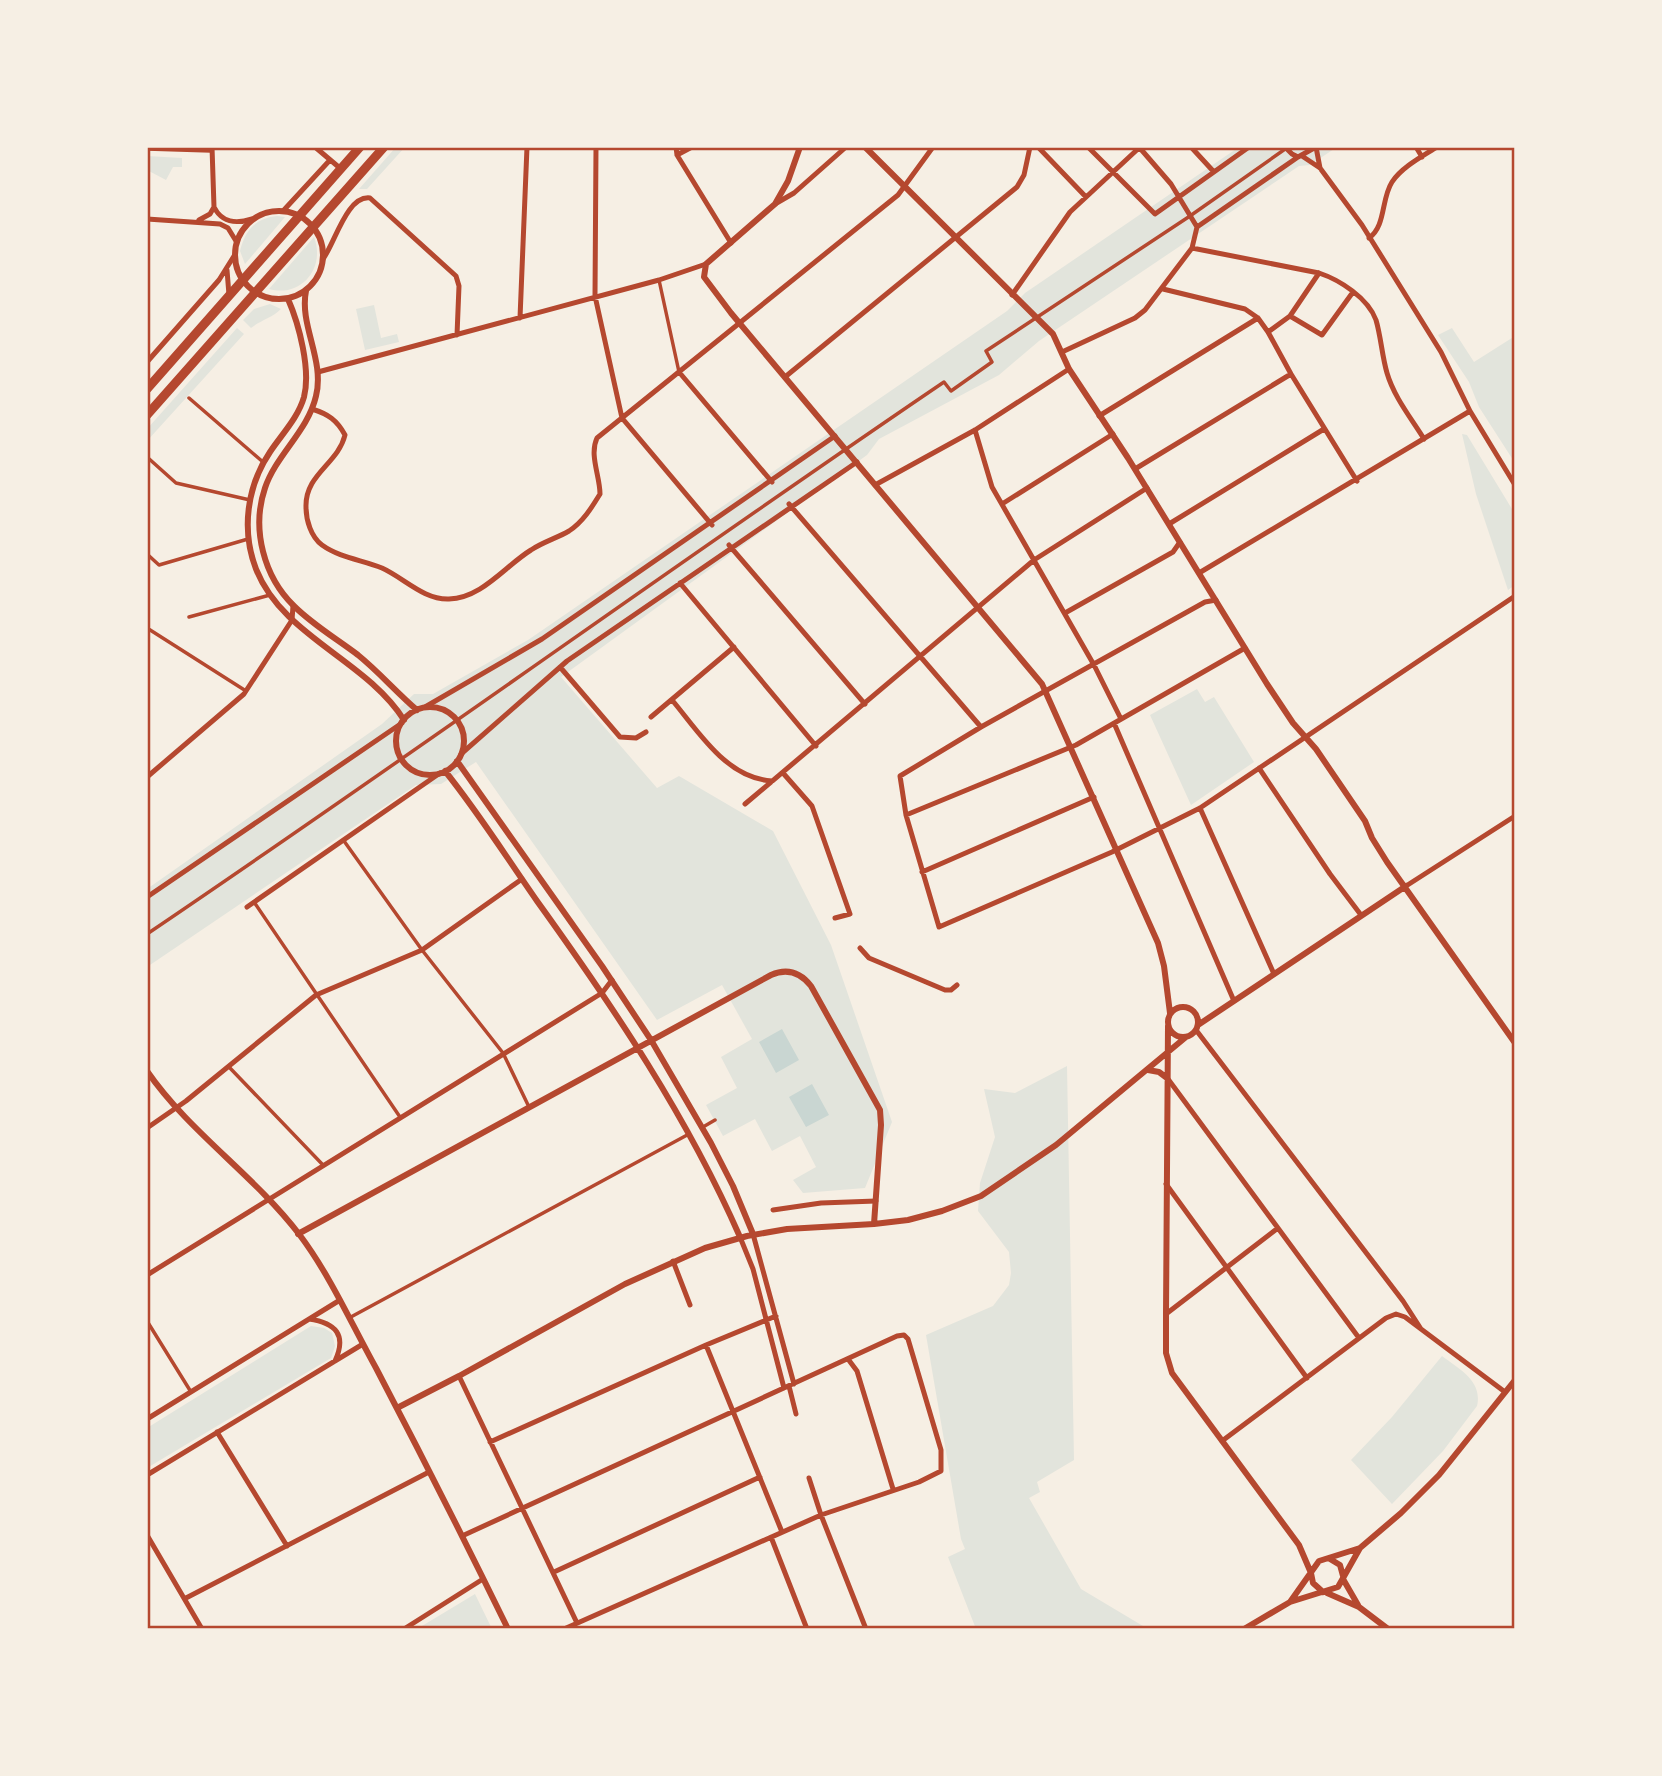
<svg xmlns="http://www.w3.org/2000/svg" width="1662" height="1776" font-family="Karla,sans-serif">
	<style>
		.green { fill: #e2e4dc }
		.water { fill: #c9d6d2 }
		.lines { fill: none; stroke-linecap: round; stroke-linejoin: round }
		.pedestrian { stroke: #b5482f; stroke-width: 3.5 }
		.minor { stroke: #b5482f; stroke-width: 5 }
		.tertiary { stroke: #b5482f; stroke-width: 6 }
		.trunk { stroke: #b5482f; stroke-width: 9 }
		.neatline { fill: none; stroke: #b5482f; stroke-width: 2.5 }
	</style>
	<rect width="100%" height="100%" fill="#f6efe4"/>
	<path class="green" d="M396,147h9l-38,42h-8z
		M1239,147h98l-27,18 -11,1 -260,175 -40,34 -120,64 -12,16 -306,222 96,111 22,-12 94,55 58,114 61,177 -27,66 -62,5 -10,-13 23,-13 -16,-31 -28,15 -17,-32 -32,17 -17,-31 31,-17 -16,-31 31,-18 -30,-54 -65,35 -181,-258 -35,22 -25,1 -269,182v-78l235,-165 32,-30h19l95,-54 479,-329 18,-18z
		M147,156l35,2v9h-9l-7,13 -19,-10z
		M277,216l8,1 -40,47 -5,-13c5,-21 16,-33 37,-35z
		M314,237c12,31 -13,61 -45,52z
		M270,304l11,5c-9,9 -20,11 -30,19l-8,-8 11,-11z
		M374,305l7,33 16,-4 2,8 -34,8 -9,-41z
		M237,328l7,6 -97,107v-12z
		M1452,328l22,34 41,-26v127l-36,-56 -10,-25 -31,-47z
		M1462,434l5,1 48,79v71l-7,5 -32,-96z
		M1197,689l8,13 9,-5 40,65 -63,43 -41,-90z
		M1067,1066l7,394 -37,22 3,10 -11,6 52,91 67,40h-172l-28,-72 17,-8 -4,-10 -35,-204 67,-29 16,-21 2,-12 -2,-21 -31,-41 2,-28 15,-46 -11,-48 31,4z
		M311,1326l13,2 8,5 3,13 -4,12 -184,110v-40z
		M1442,1356c17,13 41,25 35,50l-34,45 -51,53 -41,-44 41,-43z
		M475,1594l17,35h-75z"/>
	<path class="water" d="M782,1029l17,31 -23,13 -17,-31z
		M812,1084l17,31 -23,12 -17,-30z"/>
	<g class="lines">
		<path class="pedestrian" d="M147,149l64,2
			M659,280l20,92
			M189,398l74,64
			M147,457l29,26 74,17
			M147,554l12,11 89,-26
			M189,617l81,-22
			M147,628l99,63
			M344,841l78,109 81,103 26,54
			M254,902l146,215
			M147,934c268,-181 530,-371 797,-552l7,9 41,-29 -6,-11 204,-135 98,-69
			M229,1067l94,98
			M703,1127l12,-7
			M349,1318l340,-184
			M147,1321l44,71"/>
		<path class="minor" d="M315,147l26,22
			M596,147l-1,149 27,122 90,107
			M676,147l1,8 54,88
			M1038,147l48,50
			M1088,147l67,67 94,-67
			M1139,147l32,37 26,43
			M1191,147l23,25
			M1285,147l7,7 6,3
			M1316,147l4,21
			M1416,147l6,10
			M677,155l15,-8
			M1302,156l18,12 42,57 79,127 29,59 45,74
			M775,204l19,-11 52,-46
			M214,207c8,16 22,17 38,12
			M283,211l47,-51
			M147,219l73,5 8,4 8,13
			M199,220l11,-6 4,-7 -2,-60
			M1369,238c17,-12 12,-39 23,-56 10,-15 31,-26 45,-35
			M1192,248l127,25c21,7 49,25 57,47 5,17 6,36 11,53 7,24 24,45 37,66
			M323,259c12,-16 24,-64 47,-61l86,78 3,10 -2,49
			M227,270l2,25
			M1163,289l82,20 13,9 10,14 23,42 66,107
			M1012,295l58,-83 70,-65
			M1290,316l32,19 31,-43
			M520,318l7,-171
			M1268,332l22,-16 29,-43
			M1062,352l73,-34 10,-8 47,-62 5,-21 101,-70 18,-10
			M147,362l72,-82 15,-24
			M318,372l341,-92 47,-16
			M679,372l93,110
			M785,377l232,-190 7,-12 6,-28
			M312,409c16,5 25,11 33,26 -7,29 -40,39 -39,72 0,13 5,30 16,38 18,13 41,15 60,23 22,10 42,32 67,31 33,-1 56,-33 82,-49 12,-8 26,-12 38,-19 14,-9 23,-24 31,-37 0,-18 -11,-39 -3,-56l301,-243 35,-48
			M1099,416l159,-98
			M975,430l17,57 102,178 27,54
			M1135,469l156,-95
			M875,485l100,-55 94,-61
			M789,504l192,223
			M1002,504l111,-70
			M1169,524l155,-95
			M729,545l136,159
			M1199,573l271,-162
			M680,583l136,163
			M1216,600l-11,2 -224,125 -81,49 6,39 33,112 173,-75 88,-44 315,-212
			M1065,613l108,-61 7,-10
			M560,667l60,70 16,1 10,-6
			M672,700c27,32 54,78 100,81
			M425,707l117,-68 293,-203
			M651,717l83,-70
			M1114,723l120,278
			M461,754l106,-93 290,-199
			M1259,768l71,106 31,41
			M783,773l29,33 38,108 -15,4
			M147,777l97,-83 48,-74 1,-14
			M745,804l289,-244 113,-72
			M1200,808l74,166
			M906,815l170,-70 169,-97
			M922,872l172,-75
			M1406,886l109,-70
			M147,897l255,-174
			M247,907l193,-134
			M860,948l9,10 76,32h6l6,-5
			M1196,1030l207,271 18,28
			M1168,1079l191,259
			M147,1128l39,-27 130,-106 106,-45 100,-71
			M1166,1184l141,194
			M773,1210l48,-7 55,-2
			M753,1234l41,150
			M740,1237l13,32 31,119
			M673,1261l17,44
			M147,1275l455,-282 10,-13
			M1166,1314l112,-86
			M309,1319c27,4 38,16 26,42
			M706,1345l76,187
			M848,1359l9,12 36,118
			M459,1376l118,247
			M789,1386l7,28
			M147,1419l193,-119
			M217,1432l70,114
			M1222,1441l164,-123 10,-4 9,3 100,75
			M490,1442l216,-97 70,-29
			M147,1475l216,-131
			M809,1478l12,37 45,114
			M147,1535l55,94
			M462,1536l435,-200 7,-1 4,4 33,111v21l-22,11 -98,33 -257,114
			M771,1537l36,92
			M554,1572l206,-95
			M186,1598l243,-126
			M404,1629l79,-50"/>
		<path class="tertiary" d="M800,147l-12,34 -13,23 -69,60 -2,13 27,36 311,371 116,259 6,23 6,47
			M865,147l188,187 16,35 59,89 139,226 26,39 23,26 49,72 7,17 15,24 128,181
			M235 255a44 44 0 1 1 88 0a44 44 0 1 1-88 0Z
			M306,291c-7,34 19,69 10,105 -8,35 -40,59 -51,92 -14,41 -1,89 29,118 19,19 43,33 64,49 21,17 38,37 59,55
			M288,299c11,25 23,71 16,98 -6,21 -22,37 -34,55 -23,34 -29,78 -14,117 27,68 109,90 148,151
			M396 741a34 34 0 1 1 68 0a34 34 0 1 1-68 0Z
			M457,761l145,205 49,74 60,103 22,43 20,48
			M445,771c33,41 62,87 92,130 77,107 150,215 203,336
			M1168 1022a15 15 0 1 1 30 0a15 15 0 1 1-30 0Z
			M1198,1025l208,-139
			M1168,1026l-2,288v39l6,20 127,172 12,28
			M1148,1070l11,2 8,6
			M147,1071c42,61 107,104 152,163 31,41 52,89 77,134 45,86 89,173 132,261
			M298,1234l473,-259c16,-7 29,-3 40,11l69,124 1,15 -7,99
			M397,1408l62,-32 166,-92 80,-36 42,-12 40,-7 87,-5 34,-4 34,-9 39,-15 75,-51 130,-108
			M1330,1559l10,6 3,11
			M1311,1573l2,10 10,9
			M1343,1579l15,26
			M1327,1593l32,14 29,22
			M1290,1602l29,-41 41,-13 41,-35 38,-38 76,-95
			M1244,1629l46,-27 48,-15 22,-39"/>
		<path class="trunk" d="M147,389l213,-242
			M147,415l237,-268"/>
	</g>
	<rect width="1662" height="1776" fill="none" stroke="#f6efe4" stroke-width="298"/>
	<rect x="149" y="149" width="1364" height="1478" class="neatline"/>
</svg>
